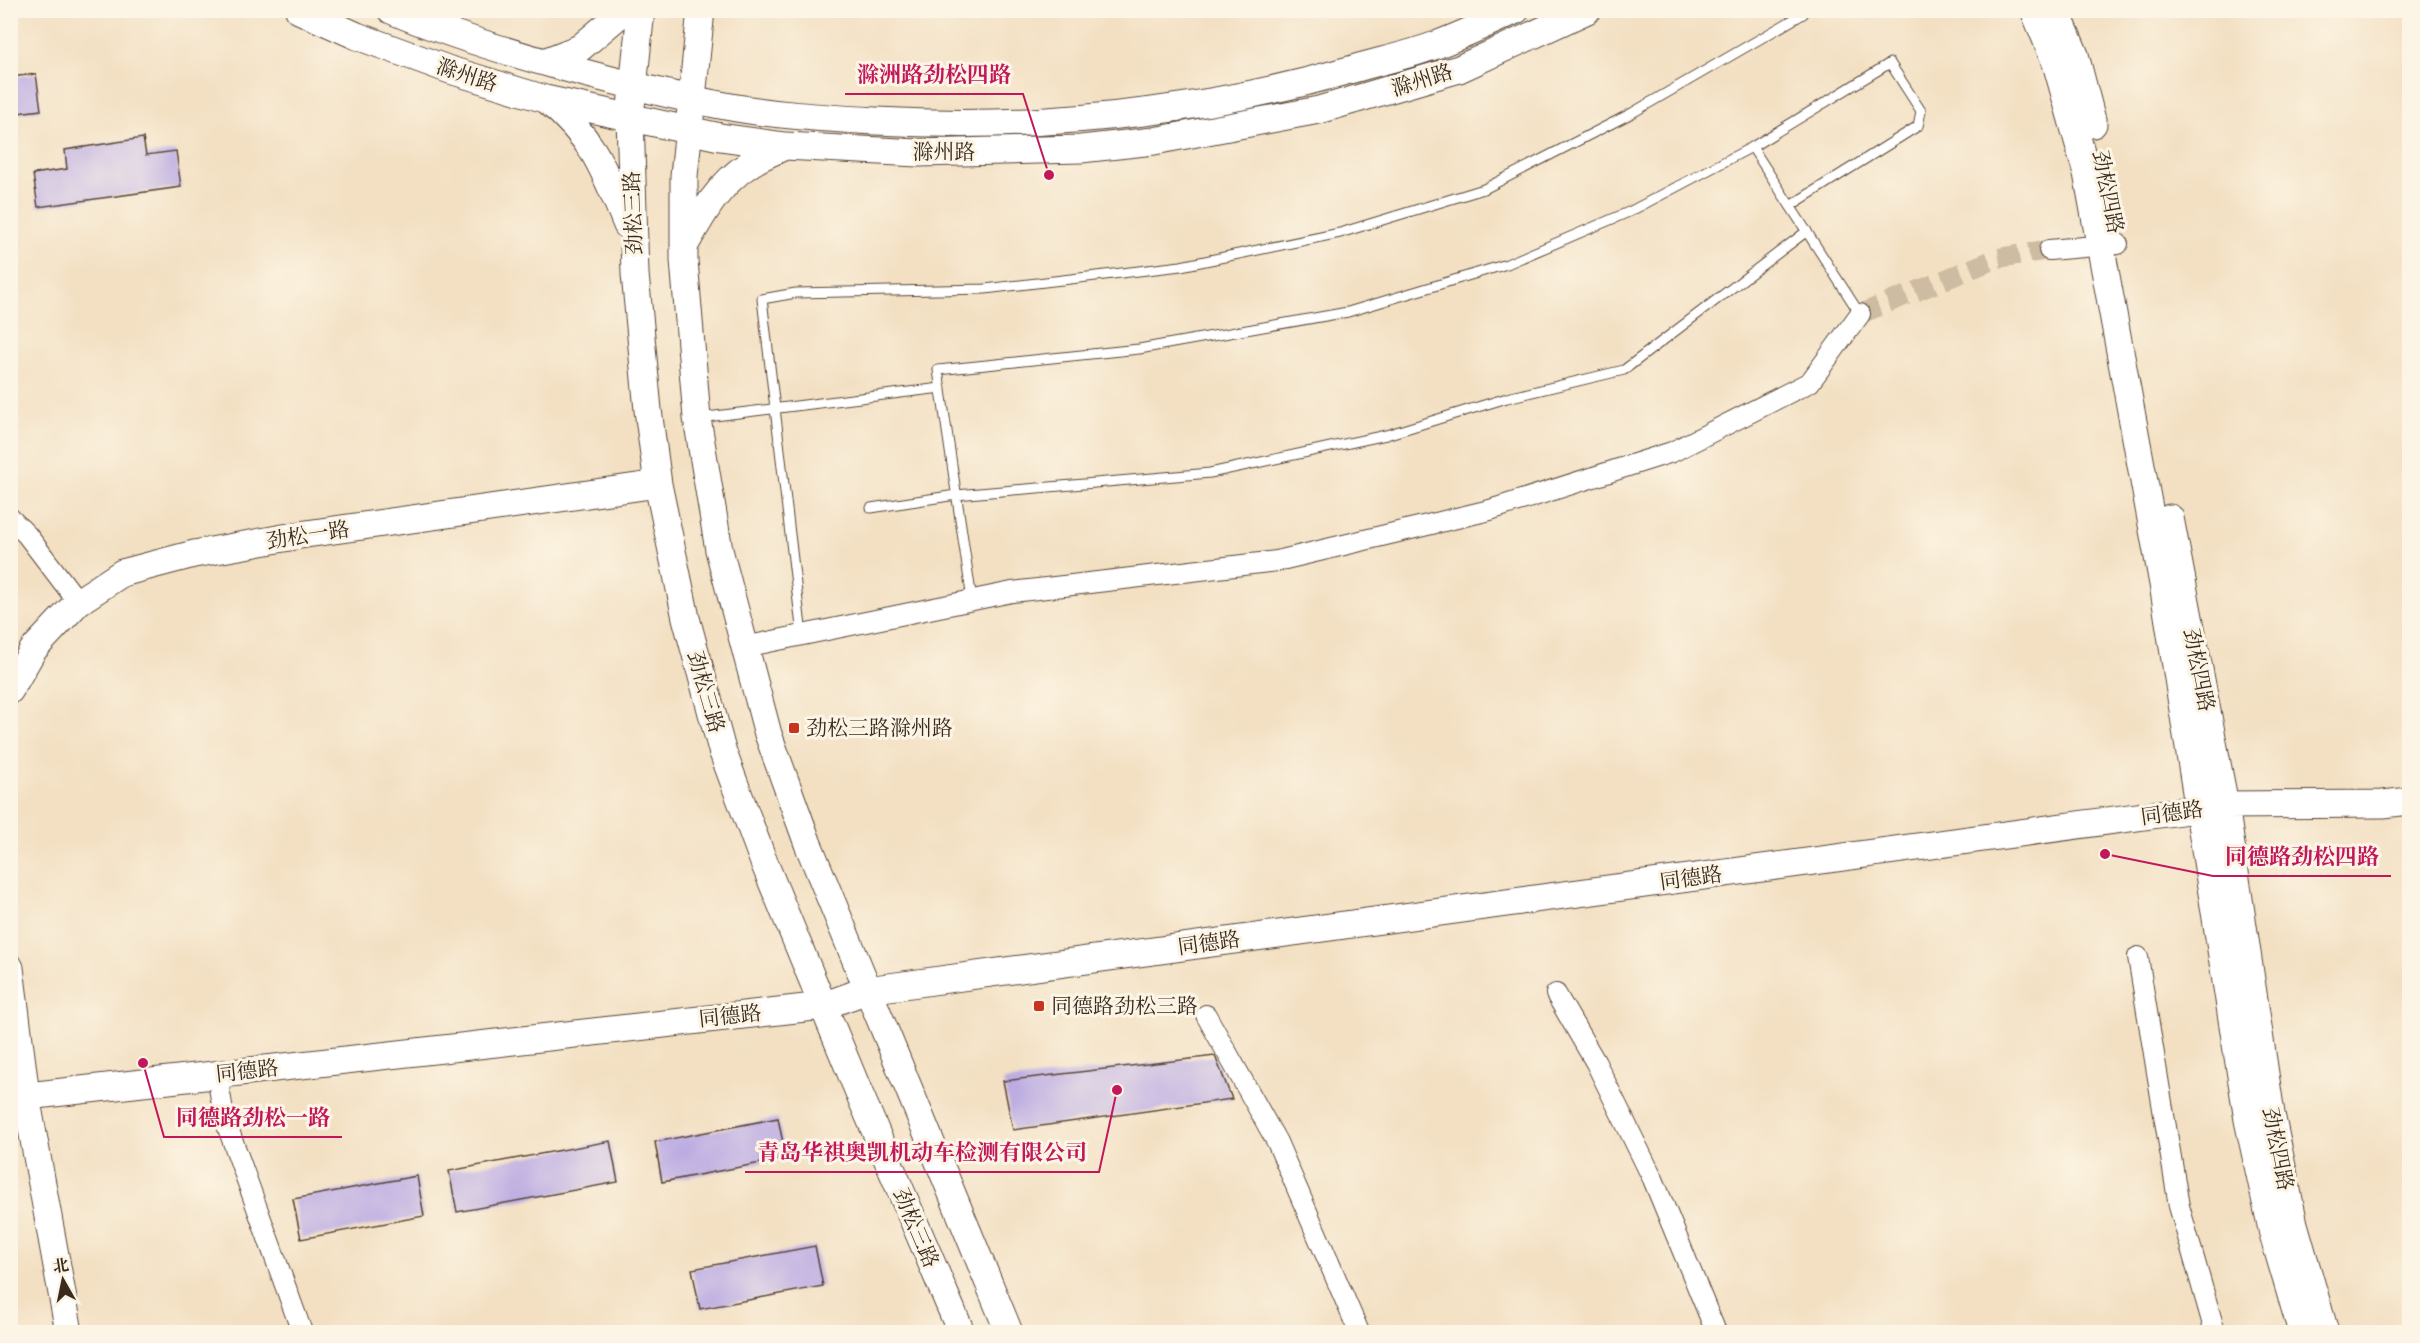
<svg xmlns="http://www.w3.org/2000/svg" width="2420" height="1343" font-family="Cardo,'Noto Serif SC',serif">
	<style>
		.building { fill: #bcace2 }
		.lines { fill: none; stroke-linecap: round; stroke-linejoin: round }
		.street-tunnel { stroke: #cebca2; stroke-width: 20; stroke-dasharray: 20 10; stroke-linecap: butt }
		.lane-casing { stroke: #574537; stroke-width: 11 }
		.street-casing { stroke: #574537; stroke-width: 22 }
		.secondary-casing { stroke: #574537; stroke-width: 29 }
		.lane { stroke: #fff; stroke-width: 9 }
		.street { stroke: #fff; stroke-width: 20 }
		.secondary { stroke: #fff; stroke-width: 27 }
		.poi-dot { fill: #c8321e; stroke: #fcf5e5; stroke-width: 2 }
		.labels { text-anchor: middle; stroke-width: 6; stroke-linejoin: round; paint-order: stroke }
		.street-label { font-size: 21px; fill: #3b2a1e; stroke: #fcf5e5 }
		.poi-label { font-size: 21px; fill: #3b2a1e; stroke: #fcf5e5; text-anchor: start }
		.leader { fill: none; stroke: #c2185b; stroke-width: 2 }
		.callout-dot { fill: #c2185b; stroke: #fcf5e5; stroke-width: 2 }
		.callout-label { font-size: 22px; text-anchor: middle; font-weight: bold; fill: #c2185b; stroke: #fcf5e5; stroke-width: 6; stroke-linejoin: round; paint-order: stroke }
	</style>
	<rect width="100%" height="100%" fill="#fcf5e5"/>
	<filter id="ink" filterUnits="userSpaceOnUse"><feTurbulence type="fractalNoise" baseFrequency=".0167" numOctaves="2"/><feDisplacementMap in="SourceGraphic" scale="12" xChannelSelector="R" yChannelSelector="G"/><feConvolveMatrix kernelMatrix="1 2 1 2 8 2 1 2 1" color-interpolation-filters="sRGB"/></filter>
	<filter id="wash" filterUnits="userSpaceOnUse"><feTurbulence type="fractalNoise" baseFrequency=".008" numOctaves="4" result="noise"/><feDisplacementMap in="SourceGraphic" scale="24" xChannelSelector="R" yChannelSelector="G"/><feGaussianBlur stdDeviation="1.35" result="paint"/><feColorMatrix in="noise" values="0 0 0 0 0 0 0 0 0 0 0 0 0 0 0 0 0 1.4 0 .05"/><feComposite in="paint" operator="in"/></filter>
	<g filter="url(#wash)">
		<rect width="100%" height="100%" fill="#f3e0c3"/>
		<g id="blocks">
			<path class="building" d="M36,74l5,36 -31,4v-37z
				M143,138l3,17 30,-4 5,36 -143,20 -5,-33 34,-5 -2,-19z
				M1215,1056l17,43 -219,31 -10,-49z
				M778,1118l8,40 -124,24 -7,-40z
				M610,1141l8,41 -161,30 -8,-41z
				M417,1176l7,40 -123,23 -8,-40z
				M815,1246l8,40 -123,23 -8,-40z"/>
		</g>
	</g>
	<g filter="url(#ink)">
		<use href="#blocks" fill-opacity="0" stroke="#574537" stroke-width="1.5"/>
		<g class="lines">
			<path class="street-tunnel" d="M1860,314l138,-56 51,-8"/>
			<g class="lane-casing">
				<path id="lane" d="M1752,147l108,167
					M699,418l242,-30
					M871,508l85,-13 254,-22 176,-38 121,-37 117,-28 183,-139
					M972,600l-34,-230 201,-21 209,-37 159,-48 124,-53 121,-64 138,-84 31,48 -3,15 -128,80
					M802,635l-40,-336 34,-6 189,-4 196,-23 159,-33 144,-44 148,-76 171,-99"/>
			</g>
			<g class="street-casing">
				<path id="street" d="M2049,250l69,-6
					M10,518l17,17 51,67
					M744,647l268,-55 265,-31 213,-51 182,-58 138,-70 50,-68
					M2138,957l41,249 36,126
					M1556,994l40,69 57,116 63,153
					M1206,1015l71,127 82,190
					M217,1075l7,42 78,215"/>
			</g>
			<g class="secondary-casing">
				<path id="secondary" d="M299,10l58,26 93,34 95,29 175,38 65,9 133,7 163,-4 73,-8 165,-31 140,-41 128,-59
					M391,10c56,24 113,41 171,57 52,14 105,28 158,38 51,10 104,13 156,16 161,9 321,-7 477,-52 27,-8 56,-14 83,-24 27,-10 54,-23 80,-35
					M641,10l-11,107 5,157 13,136 10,74 28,134 36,132 41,110 97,235 101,237
					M701,10l-17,166v84l13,158 22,132 49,184 40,110 201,488
					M2034,10l22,53 31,110 76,411 85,536 25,114 29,98
					M2056,10l19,45 18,69
					M544,62l36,-14 45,-38
					M547,100c48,40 57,70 80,125
					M685,245c17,-30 33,-60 63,-80 11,-8 25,-13 37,-19
					M2170,518l55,287 46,309 23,110 31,108
					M10,690l23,-40 45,-48 44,-29 72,-19 112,-20 352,-50
					M10,968l16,128 43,236
					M10,1098l813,-92 44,-16 1358,-185 158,-1 27,-3"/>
			</g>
			<use href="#lane" class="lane"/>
			<use href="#street" class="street"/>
			<use href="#secondary" class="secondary"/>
		</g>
	</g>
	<g class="poi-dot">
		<rect x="788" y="722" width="12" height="12" rx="3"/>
		<rect x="1033" y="1000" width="12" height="12" rx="3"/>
	</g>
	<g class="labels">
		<g class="street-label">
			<text transform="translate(467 75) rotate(18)" y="7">滁州路</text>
			<text transform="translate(1422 80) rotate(-17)" y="7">滁州路</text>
			<text x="944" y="159">滁州路</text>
			<text transform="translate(2108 192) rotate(79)" y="7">劲松四路</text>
			<text transform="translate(633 213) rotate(-92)" y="7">劲松三路</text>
			<text transform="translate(308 535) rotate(-9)" y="7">劲松一路</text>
			<text transform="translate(2199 670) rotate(79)" y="7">劲松四路</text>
			<text transform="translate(706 692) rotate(74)" y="7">劲松三路</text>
			<text transform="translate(2172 813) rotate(-8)" y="7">同德路</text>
			<text transform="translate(1691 878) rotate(-8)" y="7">同德路</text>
			<text transform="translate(1209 943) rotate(-8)" y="7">同德路</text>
			<text transform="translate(730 1016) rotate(-6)" y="7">同德路</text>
			<text transform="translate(247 1071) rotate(-6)" y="7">同德路</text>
			<text transform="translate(2278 1149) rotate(79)" y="7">劲松四路</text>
			<text transform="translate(916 1228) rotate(67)" y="7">劲松三路</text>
		</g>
		<g class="poi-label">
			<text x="806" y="735">劲松三路滁州路</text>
			<text x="1051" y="1013">同德路劲松三路</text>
		</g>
	</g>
	<path class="leader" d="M1049 175L1023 94H845M2105 854L2213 876H2391M143 1063L164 1137H342M1117 1090L1099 1172H745"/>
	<g class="callout-dot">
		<circle cx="1049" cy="175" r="6"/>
		<circle cx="2105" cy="854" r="6"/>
		<circle cx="143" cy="1063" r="6"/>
		<circle cx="1117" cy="1090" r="6"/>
	</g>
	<g class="callout-label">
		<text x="934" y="82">滁洲路劲松四路</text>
		<text x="2302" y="864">同德路劲松四路</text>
		<text x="253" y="1125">同德路劲松一路</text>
		<text x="922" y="1160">青岛华祺奥凯机动车检测有限公司</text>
	</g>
	<rect width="2420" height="1343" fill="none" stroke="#fcf5e5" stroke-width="36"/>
	<g transform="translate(63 1280) rotate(351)" stroke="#fcf5e5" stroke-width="4.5" paint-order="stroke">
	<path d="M0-4.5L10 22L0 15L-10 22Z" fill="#3b2a1e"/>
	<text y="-9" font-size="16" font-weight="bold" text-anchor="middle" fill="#3b2a1e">北</text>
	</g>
</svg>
